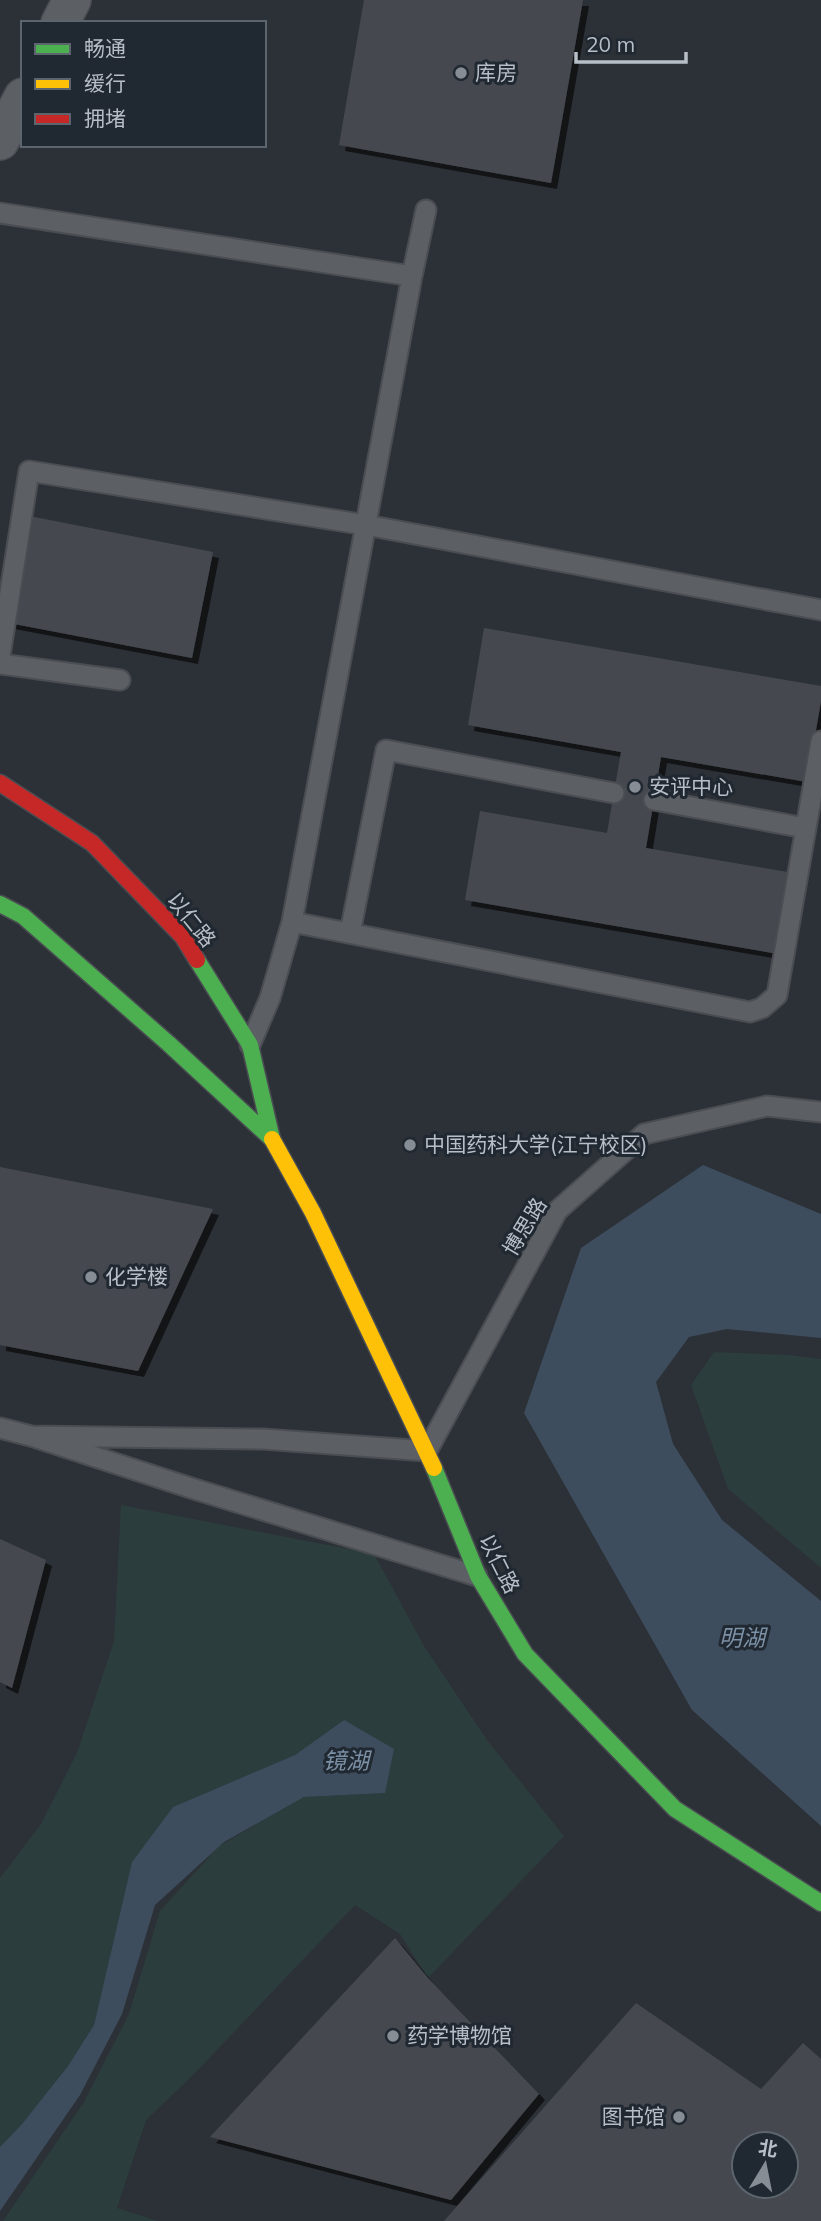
<svg xmlns="http://www.w3.org/2000/svg" width="821" height="2221" font-family="Mulish,'Noto Sans SC',sans-serif">
	<style>
		.green { fill: #2c3d3d }
		.water { fill: #3e4d5e }
		.building { fill: #454a4f; fill-rule: evenodd; filter: url(#shadow) }
		.lines { fill: none; stroke-linecap: round; stroke-linejoin: round }
		.lane-casing { stroke: #4a4d52; stroke-width: 23 }
		.street-casing { stroke: #4a4d52; stroke-width: 40 }
		.fast-casing { stroke: #4a4d52; stroke-width: 19 }
		.slow-casing { stroke: #4a4d52; stroke-width: 19 }
		.jam-casing { stroke: #4a4d52; stroke-width: 19 }
		.lane { stroke: #5c6065; stroke-width: 19 }
		.street { stroke: #5c6065; stroke-width: 37 }
		.fast { stroke: #4caf50; stroke-width: 16 }
		.slow { stroke: #ffc107; stroke-width: 16 }
		.jam { stroke: #c62828; stroke-width: 16 }
		.poi-dot { fill: #868d95; stroke: #202831; stroke-width: 2.5 }
		.labels { text-anchor: middle; stroke-width: 6; stroke-linejoin: round; paint-order: stroke }
		.poi-label { font-size: 21px; fill: #b7bec7; stroke: #202831; text-anchor: start }
		.street-label { font-size: 21px; fill: #b7bec7; stroke: #202831 }
		.water-label { font-size: 23px; font-style: italic; fill: #7c90a6; stroke: #202831 }
	</style>
	<defs>
		<filter id="shadow"><feDropShadow dx="6" dy="6" stdDeviation="0" flood-color="#0009"/></filter>
	</defs>
	<rect width="100%" height="100%" fill="#2c3137"/>
	<path class="green" d="M714,1352l74,3 33,4v209l-93,-79 -37,-104z
		M121,1505l253,49 50,92 63,94 77,96 -136,142 -28,-44 -45,-29 -161,169 -48,46 -29,88 41,13h-155l81,-119 45,-88 31,-103 59,-65 85,-49 81,-4 -41,-73 -49,35 -122,52 -41,55 -38,163 -26,41 -46,58 -22,23v-269l41,-54 36,-71 37,-112z"/>
	<path class="water" d="M703,1165l118,49v124l-94,-9 -38,8 -33,45 17,62 49,76 99,81v225l-129,-116 -168,-297 57,-165z
		M344,1720l50,29 -9,44 -81,4 -80,45 -69,63 -33,109 -42,81 -80,116v-64l22,-23 46,-58 26,-41 38,-163 41,-55 122,-52z"/>
	<path class="building" d="M364,0h219l-32,183 -212,-38z
		M29,516l184,36 -21,106 -183,-35z
		M484,628l337,58v15l-14,81 -146,-25 -15,91 147,25 -15,81 -313,-54 15,-89 127,22 14,-81 -153,-27z
		M0,1167l213,42 -75,162 -138,-26z
		M0,1539l46,21 -34,128 -12,-6z
		M395,1938l33,40 111,116 -88,106 -241,-63z
		M636,2003l125,86 42,-46 18,16v162h-377zM744,2144h42v42h-42z"/>
	<g class="lines">
		<g class="lane-casing">
			<path id="lane" d="M0,213l412,63 -120,646 -22,76 -20,47
				M412,276l14,-66
				M0,656l29,-185 337,54 455,85
				M0,664l120,16
				M654,800l151,28
				M292,922l458,90 12,-4 15,-13 44,-254
				M350,933l36,-183 228,43
				M0,1428l31,8 160,52 286,88
				M31,1436l232,3 164,12 130,-240 87,-77 123,-28 54,6"/>
		</g>
		<g class="street-casing">
			<path id="street" d="M60,23l12,-23
				M0,141l23,-44"/>
		</g>
		<g class="fast-casing">
			<path id="fast" d="M0,904l23,12 146,128 103,95 -22,-94 -53,-85
				M434,1468l44,108 47,78 150,155 146,94"/>
		</g>
		<g class="slow-casing">
			<path id="slow" d="M272,1139l41,74 121,255"/>
		</g>
		<g class="jam-casing">
			<path id="jam" d="M0,783l92,60 91,94 14,23"/>
		</g>
		<use href="#lane" class="lane"/>
		<use href="#street" class="street"/>
		<use href="#fast" class="fast"/>
		<use href="#slow" class="slow"/>
		<use href="#jam" class="jam"/>
	</g>
	<g class="poi-dot">
		<circle cx="461" cy="73" r="7"/>
		<circle cx="635" cy="787" r="7"/>
		<circle cx="410" cy="1145" r="7"/>
		<circle cx="91" cy="1277" r="7"/>
		<circle cx="393" cy="2036" r="7"/>
		<circle cx="679" cy="2117" r="7"/>
	</g>
	<g class="labels">
		<g class="poi-label">
			<text x="475" y="80">库房</text>
			<text x="649" y="794">安评中心</text>
			<text x="424" y="1152">中国药科大学(江宁校区)</text>
			<text x="105" y="1284">化学楼</text>
			<text x="407" y="2043">药学博物馆</text>
			<text x="665" y="2124" text-anchor="end">图书馆</text>
		</g>
		<g class="street-label">
			<text transform="translate(191 920) rotate(51)" y="7">以仁路</text>
			<text transform="translate(525 1227) rotate(-59)" y="7">博思路</text>
			<text transform="translate(499 1564) rotate(63)" y="7">以仁路</text>
		</g>
		<g class="water-label">
			<text x="742" y="1646">明湖</text>
			<text x="346" y="1769">镜湖</text>
		</g>
	</g>
	<rect x="21" y="21" width="245" height="126" fill="#202831" stroke="#5c646d" stroke-width="2"/>
	<rect x="35" y="44" width="35" height="10" fill="#4caf50" stroke="#5c646d" stroke-width="2"/>
	<text x="84" y="56" font-size="21" fill="#b7bec7">畅通</text>
	<rect x="35" y="79" width="35" height="10" fill="#ffc107" stroke="#5c646d" stroke-width="2"/>
	<text x="84" y="91" font-size="21" fill="#b7bec7">缓行</text>
	<rect x="35" y="114" width="35" height="10" fill="#c62828" stroke="#5c646d" stroke-width="2"/>
	<text x="84" y="126" font-size="21" fill="#b7bec7">拥堵</text>
	<g transform="translate(765 2165) rotate(10)"><circle r="33" fill="#202831" stroke="#5c646d" stroke-width="2"/>
	<path d="M0-5L12 26L0 18L-12 26Z" fill="#868d95"/>
	<text y="-10" font-size="19" font-weight="bold" text-anchor="middle" fill="#b7bec7">北</text>
	</g>
	<path d="M576 52v10h110v-10" fill="none" stroke="#b7bec7" stroke-width="3.5"/>
	<text x="586" y="52" font-size="21" fill="#b7bec7" stroke="#202831" stroke-width="5" paint-order="stroke">20 m</text>
</svg>
